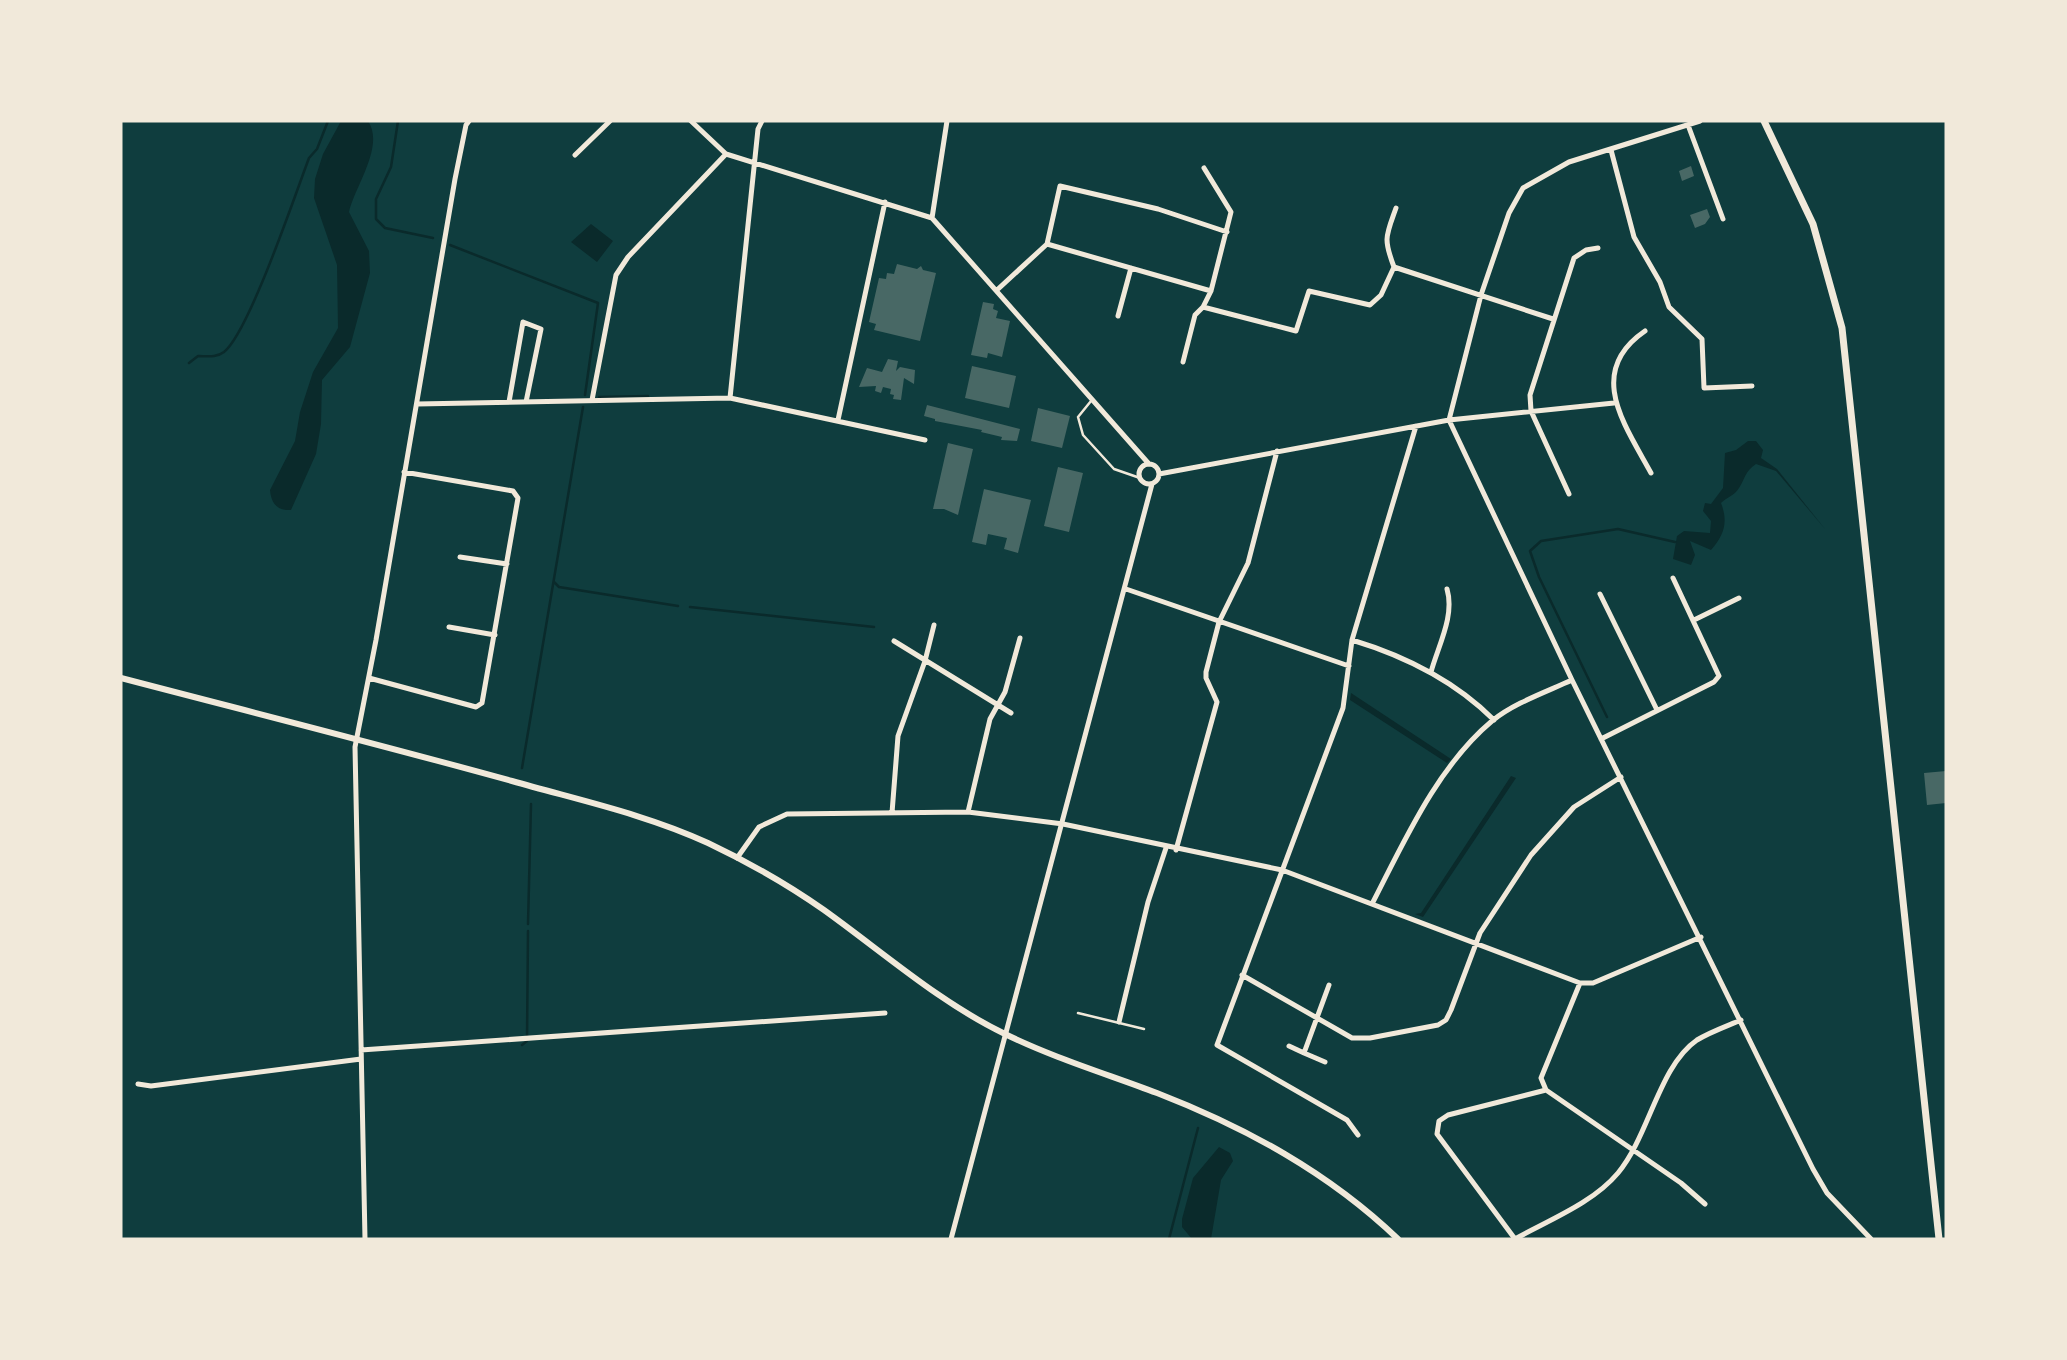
<svg xmlns="http://www.w3.org/2000/svg" width="2067" height="1360" font-family="'Source Serif 4',serif">
	<style>
		.water { fill: #0a2a2b }
		.lines { fill: none; stroke-linecap: round; stroke-linejoin: round }
		.stream { stroke: #0a2a2b; stroke-width: 2.5 }
		.building { fill: #486865 }
		.service { stroke: #f1e9da; stroke-width: 2.5 }
		.minor { stroke: #f1e9da; stroke-width: 5 }
		.tertiary { stroke: #f1e9da; stroke-width: 6 }
		.secondary { stroke: #f1e9da; stroke-width: 7 }
	</style>
	<rect width="100%" height="100%" fill="#0f3d3e"/>
	<path class="water" d="M341,121h27c17,25 -13,65 -19,91l20,39 1,22 -20,74 -28,33 -1,44 -5,30 -25,56c-14,1 -20,-7 -21,-20l25,-49 5,-29 13,-40 25,-44 -1,-63 -23,-67 1,-19 8,-25z
		M591,224l22,17 -16,21 -26,-20z
		M1748,441h8l7,9 -2,8 16,11 48,60 -49,-58 -20,-7c-11,7 -11,15 -17,24 -5,8 -12,9 -18,15 7,18 4,31 -10,47l-21,-9 5,14 -4,10 -18,-6 4,-23 7,-5 26,2 1,-12 -8,-10 2,-8 6,1 12,-16 2,-35 11,-3z
		M1351,693l100,66 -4,4 -97,-63z
		M1511,776l5,2 -93,139 -8,-3 6,-1z
		M1219,1147l11,6 3,8 -12,19 -10,59h-19l-10,-12v-8l11,-41z"/>
	<g class="lines">
		<path class="stream" d="M398,121l-7,46 -15,32v20l9,9 48,10
			M450,245l148,58 -13,92
			M189,363l9,-7c9,0 18,2 26,-4 25,-20 71,-157 85,-194l8,-9 11,-28
			M599,397l49,-1
			M554,582l5,5 119,19
			M690,607l184,20
			M1607,717l-68,-140 -9,-26 11,-10 77,-12 57,13
			M522,768l61,-361
			M528,924l3,-120
			M522,1045l5,-4 1,-110
			M1169,1239l29,-111"/>
	</g>
	<path class="building" d="M1691,166l3,10 -12,5 -3,-10z
		M1707,209l3,8 -5,7 -10,4 -5,-13z
		M897,264l20,5 4,-3 2,4 13,3 -16,68 -46,-11 2,-6 -7,-2 10,-44 7,1 1,-6 7,1z
		M983,302l11,2 -1,5 5,2 -2,7 14,3 -8,36 -14,-4 -1,5 -16,-3z
		M888,359l10,2 -2,10 4,-4 15,3 -1,14 -10,-6 -3,22 -8,-1 1,-4 -4,-1 1,-5 -8,-2 -2,6 -6,-2 1,-5 -17,1 8,-19 15,4z
		M972,366l44,10 -7,32 -44,-10z
		M927,405l93,24 -3,12 -16,-1 1,-3 -21,-5 1,-2 -47,-9v-2l-11,-3z
		M1038,408l32,8 -8,32 -31,-7z
		M948,443l25,6 -15,66 -14,-6h-11z
		M1058,467l25,6 -14,59 -25,-6z
		M984,489l47,11 -13,53 -14,-4 3,-11 -19,-4 -2,11 -14,-3z
		M1946,771v32l-19,2 -3,-32z"/>
	<g class="lines">
		<path class="service" d="M1091,401l-13,16 5,18 31,34 26,9
			M1078,1013l66,16"/>
		<path class="minor" d="M691,121l35,33 206,64 217,246
			M1700,121l-131,41 -46,26 -14,25 -28,82 -32,125 123,260 241,489 14,24 44,46
			M1688,125l35,94
			M1611,150l23,87 26,45 9,25 33,32 2,49 48,-2
			M575,155l35,-34
			M1204,168l27,44 -20,79 -8,16 93,24 13,-40 61,14 11,-10 13,-28 159,52
			M932,218l15,-97
			M1047,244l13,-58 98,23 69,23
			M1394,267c-11,-29 -8,-31 2,-59
			M997,290l50,-46 164,47
			M1118,316l13,-48
			M1645,331c-60,41 -20,94 6,142
			M1183,362l12,-47 8,-8
			M730,398l28,-269 4,-8
			M592,400l24,-125 12,-18 98,-103
			M509,402l14,-80 18,7 -15,73
			M417,404l313,-6 195,42
			M838,420l47,-218
			M1139 474a10 10 0 1 1 20 0a10 10 0 1 1-20 0Z
			M1159,474l290,-54 165,-17
			M1569,494l-38,-83 -1,-16 44,-137 12,-8 12,-2
			M460,557l47,7
			M1126,589l223,77
			M1600,594l57,116
			M1694,620l45,-22
			M449,627l46,8
			M1352,640c53,16 102,40 142,80
			M894,641l117,72
			M1431,672c7,-26 24,-56 16,-83
			M369,678l107,29 6,-4 36,-205 -5,-7 -109,-19
			M1601,739l113,-57 5,-6 -46,-98
			M968,812l22,-93 15,-27 15,-54
			M892,813l6,-77 27,-75 9,-36
			M1176,850l41,-148 -11,-24v-6l13,-50 29,-59 29,-112
			M737,858l22,-31 28,-13 181,-2 95,12 219,46 298,113h13l108,-46
			M1372,904c32,-62 65,-137 120,-183 22,-18 54,-29 80,-41
			M1242,975l110,63h18l68,-13 8,-5 5,-10 29,-77 51,-78 43,-48 47,-30
			M1119,1022l29,-120 18,-54
			M1289,1046l15,7
			M361,1050l524,-37
			M1325,1062l-21,-9 25,-68
			M138,1084l13,2 210,-27
			M1546,1090l135,93 24,21
			M1358,1135l-11,-15 -130,-75 126,-337 9,-68 64,-214
			M365,1239l-10,-492 21,-107 79,-461 11,-54 3,-4
			M951,1239l201,-755
			M1515,1239l-78,-105 2,-13 9,-6 98,-25 -5,-12 39,-95
			M1515,1239c34,-19 78,-36 103,-66 31,-37 41,-107 79,-133 13,-8 30,-14 44,-20"/>
		<path class="tertiary" d="M121,678c130,34 261,67 391,103 66,19 133,33 196,62 40,19 79,41 116,67 60,43 115,92 181,124 49,24 102,40 152,59 90,35 172,80 241,146"/>
		<path class="secondary" d="M1764,121l49,103 29,104 97,911"/>
	</g>
	<rect width="2067" height="1360" fill="none" stroke="#f1e9da" stroke-width="245"/>
</svg>
